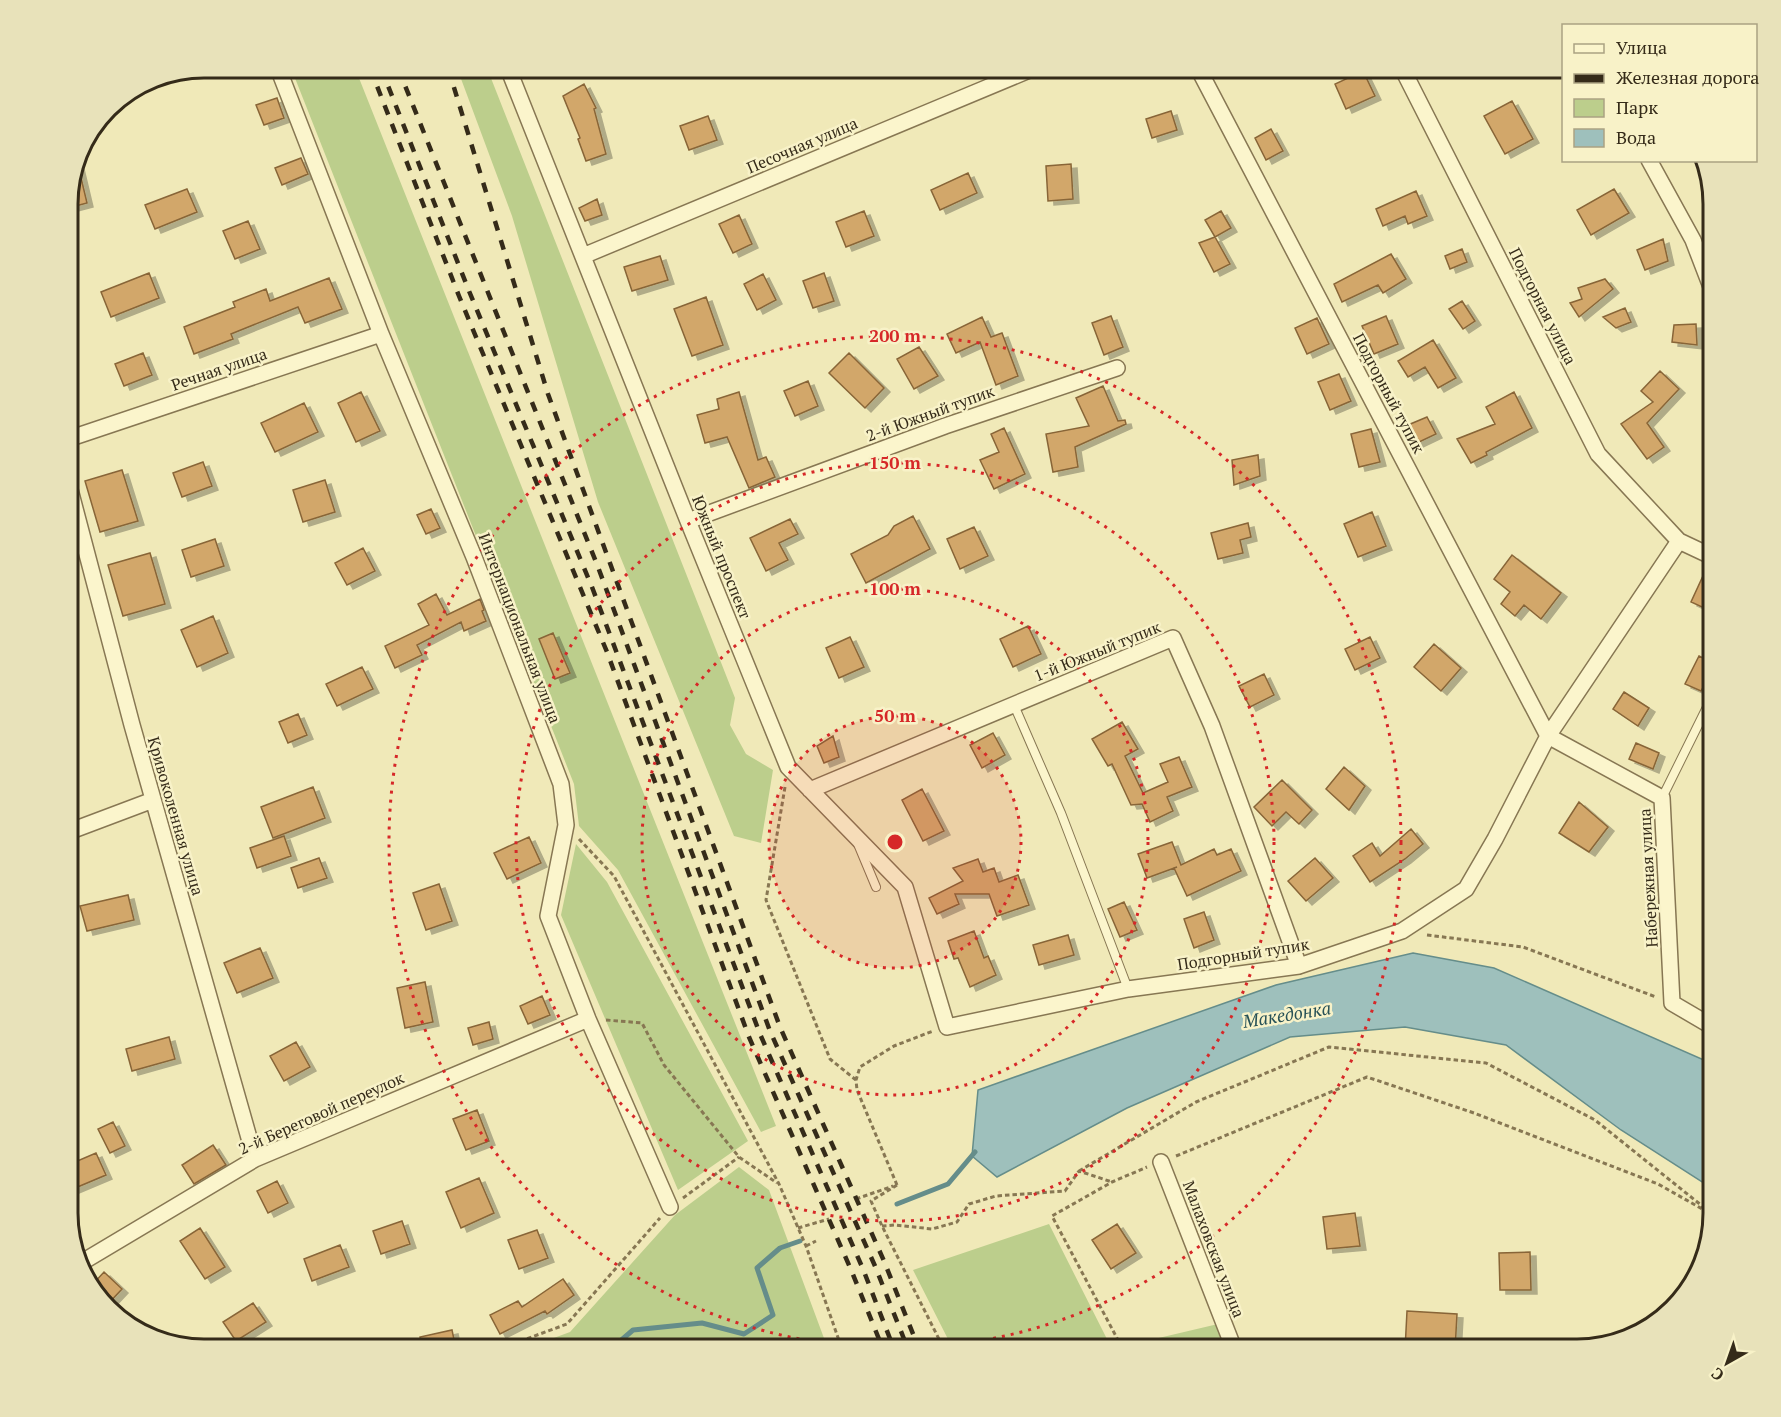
<svg xmlns="http://www.w3.org/2000/svg" width="1781" height="1417" font-family="'PT Serif',serif">
	<style>
		.green { fill: #bcce8c }
		.water { fill: #9ec0bc; stroke: #658d8a; stroke-width: 1.5 }
		.lines { fill: none; stroke-linecap: round; stroke-linejoin: round }
		.stream { stroke: #658d8a; stroke-width: 5 }
		.building { fill: #d2a76b; stroke: #886537; stroke-width: 1.5; filter: url(#shadow) }
		.service-casing { stroke: #877753; stroke-width: 10 }
		.minor-casing { stroke: #877753; stroke-width: 18 }
		.path { stroke: #877753; stroke-width: 3; stroke-dasharray: 4.5 3; stroke-linecap: butt }
		.service { stroke: #fbf5cc; stroke-width: 8 }
		.minor { stroke: #fbf5cc; stroke-width: 15 }
		.rail { stroke: #352b19; stroke-width: 4.5; stroke-dasharray: 10 10; stroke-linecap: butt }
		.ring { fill: none; stroke: #d62828; stroke-width: 3; stroke-dasharray: 3 6 }
		.labels { text-anchor: middle; stroke-width: 5; stroke-linejoin: round; paint-order: stroke }
		.street-label { font-size: 16px; fill: #352b19; stroke: #f8f2c8 }
		.water-label { font-size: 18px; font-style: italic; fill: #275156; stroke: #f8f2c8 }
		.rim { fill: none; stroke: #352b19; stroke-width: 3 }
		.centre { fill: #d62828; stroke: #f8f2c8; stroke-width: 3 }
		.ring-label { font-size: 18px; text-anchor: middle; font-weight: bold; fill: #d62828; stroke: #f8f2c8; stroke-width: 5; stroke-linejoin: round; paint-order: stroke }
	</style>
	<defs>
		<filter id="shadow"><feDropShadow dx="6" dy="4" stdDeviation="0" flood-color="#0004"/></filter>
	</defs>
	<rect width="100%" height="100%" fill="#f0e9b8"/>
	<path class="green" d="M291,68h64l421,1058 -15,6 -143,-262 -39,-44 -5,-42z
		M457,68h30l248,630 -5,27 16,29 27,16 -12,73 -27,-7 -136,-334 -86,-286z
		M576,844l31,38 141,259 -70,49 -117,-275z
		M739,1167l30,23 59,159h-304l46,-17 105,-117z
		M1049,1224l63,125 106,-25 9,25h-274l-40,-79z"/>
	<path class="water" d="M1413,953l81,15 219,96v125l-92,-59 -115,-85 -101,-18 -115,10 -163,71 -130,69 -25,-21 6,-66 298,-105z"/>
	<g class="lines">
		<path class="stream" d="M897,1204l51,-20 27,-32
			M611,1349l22,-19 69,-7 42,11 29,-19 -16,-47 23,-20 20,-7"/>
	</g>
	<path class="building" d="M1363,71l12,25 -29,13 -11,-25z
		M584,84l12,24 -2,1 12,45 -20,7 -8,-22 2,-1 -17,-42z
		M277,98l7,20 -20,7 -8,-20z
		M1512,101l21,38 -28,15 -21,-38z
		M1171,111l6,19 -25,8 -6,-19z
		M708,116l9,24 -28,10 -9,-24z
		M1271,129l12,22 -17,9 -11,-22z
		M301,158l7,16 -26,11 -7,-17z
		M77,161l10,42 -19,5v-13z
		M1071,164l2,35 -25,2 -2,-35z
		M968,173l9,20 -37,17 -9,-20z
		M187,189l10,23 -42,17 -10,-24z
		M1614,189l15,24 -38,22 -14,-25z
		M1416,191l11,25 -19,8 -3,-8 -22,10 -7,-17z
		M597,199l5,16 -17,6 -6,-13z
		M864,211l10,25 -28,11 -10,-25z
		M1221,211l10,17 -16,9 -10,-17z
		M739,215l13,29 -19,9 -14,-29z
		M248,221l12,28 -25,10 -12,-28z
		M1215,237l15,27 -16,8 -15,-29z
		M1663,239l5,22 -23,9 -8,-20z
		M1462,249l5,13 -17,7 -5,-13z
		M1391,254l15,25 -23,14 -5,-8 -36,17 -8,-18z
		M660,256l8,24 -36,11 -8,-24z
		M149,273l10,25 -48,19 -10,-25z
		M824,273l10,28 -21,7 -10,-27z
		M763,274l13,26 -19,10 -13,-26z
		M329,278l13,31 -37,14 -7,-16 -67,27 2,5 -39,15 -10,-27 51,-20 -2,-5 33,-13 4,12z
		M1605,279l8,10 -34,28 -9,-14 12,-4 -4,-11z
		M706,297l17,48 -31,11 -18,-47z
		M1462,301l13,20 -12,8 -14,-20z
		M1625,308l6,14 -15,6 -13,-11z
		M1111,316l12,31 -19,8 -12,-32z
		M1386,316l12,28 -24,10 -12,-28z
		M982,317l9,20 11,-4 16,43 -22,9 -16,-43 -24,11 -9,-19z
		M1317,318l12,26 -22,10 -12,-26z
		M1696,324l1,21 -25,-3 2,-17z
		M1433,340l23,38 -18,10 -13,-21 -17,10 -10,-16z
		M919,347l19,29 -24,13 -17,-30z
		M143,353l9,22 -28,11 -9,-22z
		M849,353l35,35 -19,20 -36,-35z
		M1660,371l19,18 -32,34 17,24 -17,12 -26,-35 32,-22 -12,-11z
		M1339,374l12,27 -21,9 -12,-28z
		M808,381l10,25 -23,10 -11,-25z
		M1103,386l15,35 7,-1 1,4 -51,23 3,20 -25,5 -7,-38 43,-8 -13,-28z
		M361,392l19,39 -24,11 -18,-39z
		M739,392l19,68 8,-3 9,20 -26,11 -22,-51 -22,6 -8,-28 22,-6 -2,-10z
		M1514,392l18,36 -46,24 1,3 -16,8 -14,-24 38,-15 -9,-17z
		M304,403l14,29 -43,20 -14,-29z
		M1427,417l9,17 -19,9 -9,-18z
		M1004,428l21,46 -31,15 -14,-29 19,-8 -8,-18z
		M1371,429l9,33 -21,5 -8,-33z
		M1258,455l2,21 -26,9 -2,-25z
		M203,462l9,24 -30,11 -9,-24z
		M122,470l16,51 -38,11 -15,-51z
		M325,480l10,32 -32,10 -10,-32z
		M431,509l9,19 -14,6 -9,-19z
		M1372,512l14,34 -28,11 -14,-33z
		M913,516l17,33 -64,34 -15,-29 37,-19 6,-9z
		M790,519l8,15 -19,9 9,17 -22,11 -16,-33z
		M1248,523l3,14 -11,3 3,13 -25,6 -7,-26z
		M974,527l14,29 -28,13 -13,-30z
		M215,539l9,27 -33,11 -9,-27z
		M363,548l12,23 -28,14 -12,-22z
		M150,553l15,51 -42,12 -15,-51z
		M1512,555l49,38 -20,26 -17,-14 -9,11 -14,-12 9,-12 -16,-13z
		M1708,565l5,2v45l-22,-10z
		M436,594l11,21 33,-16 4,11 -2,1 4,10 -22,10 -3,-9 -44,23 5,10 -27,13 -10,-22 44,-21 -11,-21z
		M213,616l15,37 -31,14 -16,-37z
		M1028,626l13,28 -28,13 -13,-28z
		M553,633l17,40 -15,6 -16,-40z
		M850,637l14,30 -25,11 -13,-30z
		M1370,637l10,21 -25,12 -10,-21z
		M1434,644l27,24 -20,23 -27,-24z
		M1699,656l14,7v5l-12,23 -16,-7z
		M362,667l11,22 -36,17 -11,-22z
		M1264,674l10,21 -24,12 -11,-21z
		M1624,692l25,16 -11,18 -25,-17z
		M298,714l9,21 -19,8 -9,-21z
		M1122,722l16,27 -13,7 18,37 25,-11 -8,-18 19,-7 13,30 -25,10 6,14 -23,11 -8,-18 -11,1 -19,-41 -4,2 -16,-27z
		M993,733l12,22 -23,13 -12,-23z
		M833,736l6,21 -15,6 -7,-17z
		M1636,743l23,10 -6,16 -24,-10z
		M1344,767l21,19 -16,24 -23,-21z
		M1282,780l30,30 -13,14 -13,-12 -14,14 -18,-19z
		M313,787l12,31 -52,20 -12,-31z
		M922,789l22,42 -21,10 -21,-41z
		M1579,802l29,25 -19,25 -30,-19z
		M1411,829l12,15 -18,15 -35,23 -17,-26 19,-13 8,13z
		M284,836l7,20 -34,12 -7,-20z
		M529,837l12,26 -34,16 -13,-26z
		M1172,842l9,23 33,-16 3,6 14,-6 10,22 -54,25 -13,-28 3,-1 -30,11 -9,-24z
		M319,858l8,20 -29,10 -7,-20z
		M1315,858l18,20 -27,23 -18,-20z
		M978,859l5,13 11,-4 5,14 19,-7 11,30 -32,11 -8,-22h-34l4,10 -22,10 -8,-16 34,-17 -10,-13z
		M439,884l13,37 -26,9 -13,-37z
		M128,895l6,25 -47,11 -7,-25z
		M1124,902l13,28 -17,7 -12,-28z
		M1204,912l10,28 -20,8 -10,-29z
		M974,931l10,27 4,-2 8,19 -26,12 -12,-29 -4,1 -6,-18z
		M1068,935l6,20 -35,10 -6,-20z
		M260,948l13,30 -36,15 -13,-30z
		M425,982l8,40 -28,6 -8,-40z
		M542,996l8,19 -22,9 -8,-18z
		M489,1022l4,17 -20,6 -5,-17z
		M169,1037l6,22 -43,12 -6,-22z
		M296,1042l14,25 -26,14 -14,-25z
		M477,1110l12,31 -23,9 -13,-31z
		M113,1122l12,24 -15,7 -12,-24z
		M213,1145l13,20 -32,19 -12,-19z
		M96,1153l10,22 -38,16v-26z
		M479,1178l15,35 -33,15 -15,-36z
		M277,1181l11,22 -20,10 -11,-22z
		M1355,1213l5,33 -33,3 -4,-32z
		M402,1221l8,23 -29,10 -8,-23z
		M1117,1224l19,29 -25,16 -19,-29z
		M200,1228l25,39 -20,12 -25,-38z
		M537,1230l11,28 -29,11 -11,-29z
		M340,1245l9,22 -37,14 -8,-22z
		M1530,1252l1,38h-31l-1,-37z
		M104,1272l18,17 -16,17 -15,-20z
		M563,1279l11,16 -27,19 -2,-3 -45,23 -10,-19 28,-14 4,6z
		M253,1303l13,19 -30,19 -13,-19z
		M1407,1311l50,3 -2,36h-50z
		M452,1330l4,19h-33l-3,-12z"/>
	<g class="lines">
		<g class="service-casing">
			<path id="service" d="M1014,705l47,108 67,176
				M1662,798l51,-103
				M858,844l18,43"/>
		</g>
		<g class="minor-casing">
			<path id="minor" d="M278,68l103,266 93,223 87,227 5,41 -18,91 40,103 82,188
				M508,68l180,453 100,246 117,120 42,140 181,-38 171,-23 103,-35 64,-42 29,-50 53,-103 131,-195
				M1198,68l350,668 114,62 10,205 41,24
				M1402,68l196,386 81,87 34,16
				M1649,160l44,80 20,52
				M583,256l451,-188
				M68,439l313,-105
				M68,482l64,243 123,434
				M688,521l257,-95 172,-58
				M810,790l363,-152 39,88 87,240
				M68,832l85,-32
				M1161,1162l73,187
				M79,1264l176,-105 333,-140"/>
		</g>
		<path class="path" d="M785,787l-19,113 64,159 26,21
			M579,839l35,37 165,308 27,62 36,103
			M1427,935l96,12 133,50
			M606,1020l36,3 22,42 75,92 38,26
			M1176,1156l191,-79 107,36 184,71 55,31
			M1079,1171l117,-69 133,-55 157,16 109,57 111,89
			M897,1185l-40,-95 -1,-10 4,-13 34,-21 39,-15
			M897,1185l-26,16 11,25 62,123
			M683,1198l56,-41
			M856,1199l37,-13
			M882,1226l13,-1 37,4 25,-7 12,-18 27,-8 69,-5 14,-20 33,11
			M798,1228l31,-9
			M806,1246l10,-5
			M499,1349l68,-25 93,-106
			M1119,1349l-1,-9 -66,-124 60,-34 35,-15"/>
		<use href="#service" class="service"/>
		<use href="#minor" class="minor"/>
		<path class="rail" d="M370,68l89,228 148,356 142,385 103,235 31,77
			M381,68l88,223 123,296 168,447 103,235 31,80
			M398,68l200,499 172,464 105,235 33,83
			M448,68l100,326 232,633 104,234 35,88"/>
	</g>
	<circle cx="895" cy="842" r="126" fill="#d62828" fill-opacity=".12"/>
	<g class="ring">
		<circle cx="895" cy="842" r="126"/>
		<circle cx="895" cy="842" r="253"/>
		<circle cx="895" cy="842" r="379"/>
		<circle cx="895" cy="842" r="506"/>
	</g>
	<g class="labels">
		<g class="street-label">
			<text transform="translate(802 145) rotate(-23)" y="6">Песочная улица</text>
			<text transform="translate(1543 306) rotate(63)" y="6">Подгорная улица</text>
			<text transform="translate(219 369) rotate(-19)" y="6">Речная улица</text>
			<text transform="translate(1389 393) rotate(62)" y="6">Подгорный тупик</text>
			<text transform="translate(930 413) rotate(-20)" y="6">2-й Южный тупик</text>
			<text transform="translate(722 557) rotate(68)" y="6">Южный проспект</text>
			<text transform="translate(520 628) rotate(69)" y="6">Интернациональная улица</text>
			<text transform="translate(1097 651) rotate(-22)" y="6">1-й Южный тупик</text>
			<text transform="translate(176 816) rotate(74)" y="6">Кривоколенная улица</text>
			<text transform="translate(1648 878) rotate(-93)" y="6">Набережная улица</text>
			<text transform="translate(1243 954) rotate(-9)" y="6">Подгорный тупик</text>
			<text transform="translate(321 1113) rotate(-24)" y="6">2-й Береговой переулок</text>
			<text transform="translate(1214 1249) rotate(69)" y="6">Малаховская улица</text>
		</g>
		<g class="water-label">
			<text transform="translate(1287 1015) rotate(-9)" y="6">Македонка</text>
		</g>
	</g>
	<path d="M0 0H1781V1417H0ZM204 78H1577A126 126 0 0 1 1703 204V1213A126 126 0 0 1 1577 1339H204A126 126 0 0 1 78 1213V204A126 126 0 0 1 204 78Z" fill="#e8e2ba" fill-rule="evenodd"/>
	<path class="rim" d="M204 78H1577A126 126 0 0 1 1703 204V1213A126 126 0 0 1 1577 1339H204A126 126 0 0 1 78 1213V204A126 126 0 0 1 204 78Z"/>
	<circle cx="895" cy="842" r="9" class="centre"/>
	<g class="ring-label">
		<text x="895" y="342">200 m</text>
		<text x="895" y="469">150 m</text>
		<text x="895" y="595">100 m</text>
		<text x="895" y="722">50 m</text>
	</g>
	<rect x="1562" y="24" width="195" height="138" fill="#f8f2c8" stroke="#aaa282" stroke-width="1.5"/>
	<rect x="1574" y="44" width="30" height="9" fill="#fbf5cc" stroke="#aaa282" stroke-width="1.5"/>
	<text x="1616" y="54" font-size="18" fill="#352b19">Улица</text>
	<rect x="1574" y="74" width="30" height="9" fill="#352b19" stroke="#aaa282" stroke-width="1.5"/>
	<text x="1616" y="84" font-size="18" fill="#352b19">Железная дорога</text>
	<rect x="1574" y="99" width="30" height="18" fill="#bcce8c" stroke="#aaa282" stroke-width="1.5"/>
	<text x="1616" y="114" font-size="18" fill="#352b19">Парк</text>
	<rect x="1574" y="129" width="30" height="18" fill="#9ec0bc" stroke="#aaa282" stroke-width="1.5"/>
	<text x="1616" y="144" font-size="18" fill="#352b19">Вода</text>
	<g transform="translate(1727 1363) rotate(220)" stroke="#f8f2c8" stroke-width="4.5" paint-order="stroke">
	<path d="M0-4.5L10 22L0 15L-10 22Z" fill="#352b19"/>
	<text y="-9" font-size="16" font-weight="bold" text-anchor="middle" fill="#352b19">С</text>
	</g>
</svg>
